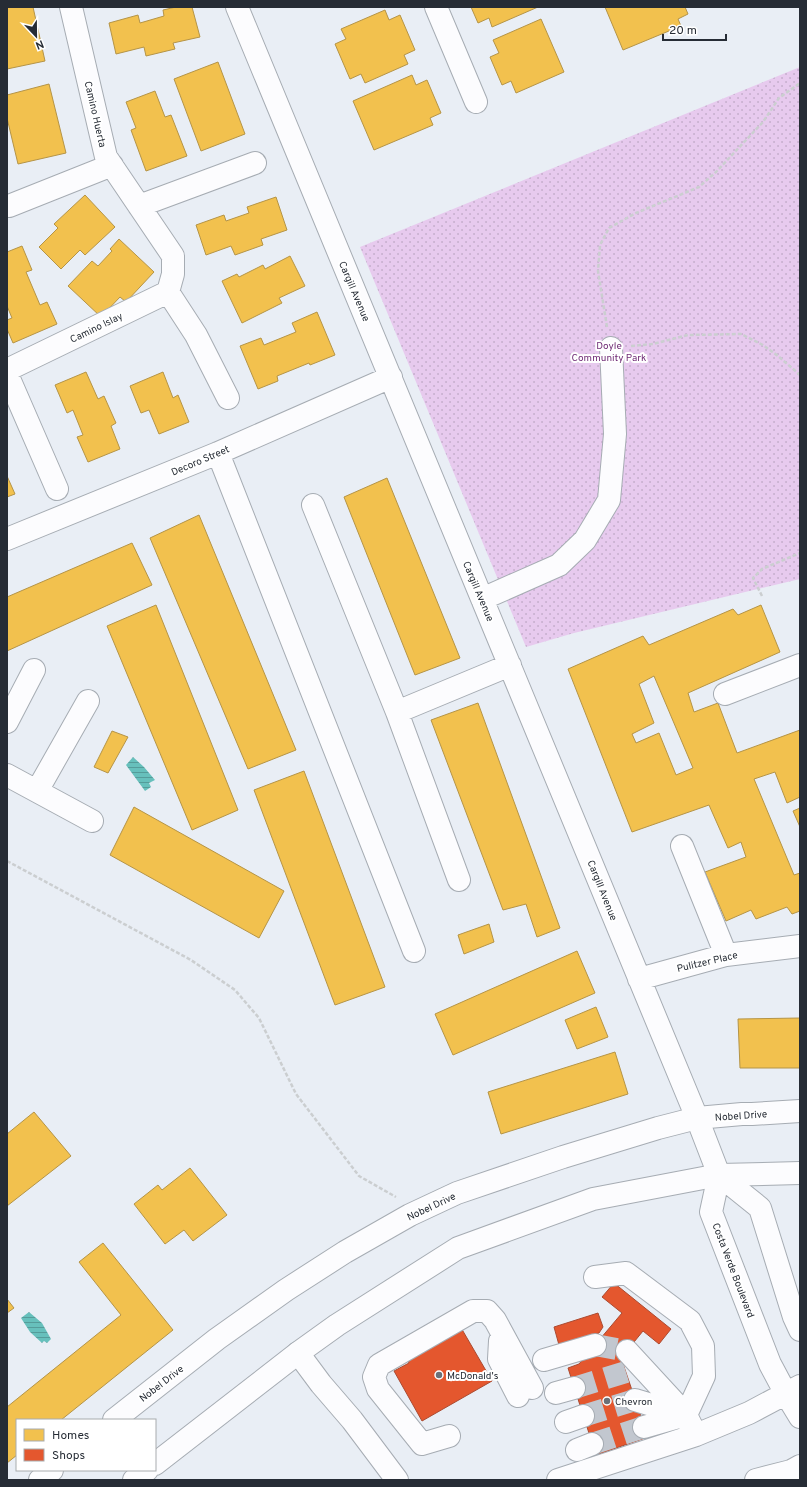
<svg xmlns="http://www.w3.org/2000/svg" width="807" height="1487" font-family="Overpass,sans-serif">
	<style>
		.green { fill: url(#green-dots) }
		.water { fill: url(#water-rules) }
		.homes { fill: #f2c14e; stroke: #b59446; fill-rule: evenodd }
		.shops { fill: #e4572e; stroke: #ab4a30 }
		.lines { fill: none; stroke-linecap: round; stroke-linejoin: round }
		.minor-tunnel { stroke: #c2c7cf; stroke-width: 22; stroke-dasharray: 22 11; stroke-linecap: butt }
		.minor-casing { stroke: #a6acb3; stroke-width: 24 }
		.major-casing { stroke: #a6acb3; stroke-width: 24 }
		.path { stroke: #cbced0; stroke-width: 2.5; stroke-dasharray: 4 2; stroke-linecap: butt }
		.minor { stroke: #fcfcfe; stroke-width: 22 }
		.major { stroke: #fcfcfe; stroke-width: 22 }
		.poi-dot { fill: #6a7078; stroke: #fff; stroke-width: 1.5 }
		.labels { text-anchor: middle; stroke-width: 4; stroke-linejoin: round; paint-order: stroke }
		.street-label { font-size: 10px; fill: #262c35; stroke: #fff }
		.park-label { font-size: 10px; fill: #702c76; stroke: #fff }
		.poi-label { font-size: 10px; fill: #262c35; stroke: #fff; text-anchor: start }
	</style>
	<defs>
		<pattern id="green-dots" width="8" height="8" patternUnits="userSpaceOnUse"><rect width="8" height="8" fill="#e7caee"/><path d="M2 2h.1M6 6h.1" fill="none" stroke="#c6aecd" stroke-width="1.8" stroke-linecap="round"/></pattern>
		<pattern id="water-rules" width="6" height="5" patternUnits="userSpaceOnUse"><rect width="6" height="5" fill="#67c0bc"/><path d="M0 2.5h6" fill="none" stroke="#559c9a"/></pattern>
	</defs>
	<rect width="100%" height="100%" fill="#e9eef5"/>
	<path class="green" d="M800,67v512l-226,54 -48,14 -166,-400z"/>
	<path class="water" d="M133,757l11,10 11,13 -6,3 2,4 -6,4 -19,-26z
		M29,1312l13,11 9,16 -4,4 -3,-2 -2,2 -12,-11 -9,-14z"/>
	<path class="homes" d="M7,7h26l12,54 -38,8z
		M176,7h16l8,30 -27,6 2,6 -29,7 -2,-9 -28,7 -7,-31 29,-8 2,8 24,-7 -1,-6z
		M471,7h67l-46,20 -3,-9 -11,5z
		M605,7h80l3,7 -10,5 3,7 -58,24z
		M385,10l4,10 11,-5 15,35 -11,5 4,9 -43,19 -4,-9 -11,5 -15,-35 11,-5 -5,-10z
		M541,19l23,53 -48,21 -5,-12 -9,4 -12,-28 9,-4 -6,-13z
		M218,62l27,72 -44,17 -27,-72z
		M412,75l4,10 11,-5 14,33 -11,5 3,7 -59,25 -21,-49z
		M49,84l17,69 -48,11 -11,-46v-23z
		M155,91l10,26 6,-2 16,41 -41,15 -15,-41 5,-2 -10,-26z
		M85,195l30,32 -30,28 -5,-5 -19,19 -22,-22 19,-19 -4,-4z
		M276,197l11,33 -26,9 2,6 -28,10 -4,-9 -25,9 -10,-30 28,-10 2,6 23,-8 -2,-6z
		M119,239l35,33 -28,30 -6,-5 -19,20 -33,-31 24,-25 6,5 14,-15 -2,-2z
		M22,246l10,24 -6,2 14,33 7,-3 10,22 -44,19 -6,-14v-9l5,-2 -5,-12v-54z
		M290,256l15,30 -26,12 3,5 -40,20 -20,-42 15,-7 2,3 24,-12 2,4z
		M317,312l18,43 -25,10 -1,-2 -32,13 1,5 -20,8 -18,-43 21,-8 3,7 32,-13 -4,-9z
		M86,372l12,27 6,-3 12,27 -5,3 9,23 -32,13 -11,-25 6,-2 -10,-25 -6,3 -12,-28z
		M163,372l10,26 5,-3 11,27 -30,12 -10,-24 -8,3 -11,-27z
		M7,476l8,18 -8,3z
		M387,478l73,180 -45,17 -71,-178z
		M199,515l97,235 -48,19 -98,-231z
		M132,543l20,42 -145,66v-54z
		M156,605l82,205 -46,20 -85,-204z
		M761,605l19,47 -92,41 6,19 24,-9 19,50 63,-23v67l-13,6 -12,-31 -21,7 40,96 6,-2v38l-8,3 -5,-7 -31,12 -5,-9 -25,11 -21,-49 41,-15 -5,-15 -13,6 -19,-43 -77,27 -64,-163 75,-33 6,9 84,-36 5,6zM654,676l39,92 -17,7 -17,-42 -23,10 -4,-9 22,-11 -15,-39z
		M478,703l82,225 -23,9 -11,-33 -23,6 -72,-190z
		M112,731l16,6 -20,36 -14,-6z
		M304,771l81,216 -50,18 -81,-215z
		M134,807l150,84 -25,47 -149,-83z
		M800,808v19l-7,-16z
		M489,924l5,18 -30,12 -6,-19z
		M577,951l18,42 -142,62 -18,-41z
		M596,1007l12,30 -31,12 -12,-29z
		M800,1018v50h-60l-2,-49z
		M615,1052l13,42 -127,40 -13,-42z
		M34,1112l37,44 -64,50v-72z
		M190,1168l37,47 -34,26 -9,-11 -19,14 -31,-40 24,-19 4,5z
		M103,1243l70,87 -112,90h-44v35l-10,8v-56l114,-92 -42,-53z
		M7,1299l7,9 -7,5z"/>
	<path class="shops" d="M614,1283l57,46 -12,15 -16,-13 -22,27 27,79 -52,18 -28,-87 11,-4 43,-51 -20,-16z
		M598,1313l5,14 -4,6 -40,12 -5,-18z
		M460,1326l32,55 -70,40 -28,-50 15,-8 -3,-7z"/>
	<g class="lines">
		<path class="minor-tunnel" d="M595,1345l32,6
			M574,1388l52,-16
			M583,1416l52,-16
			M592,1444l52,-17"/>
		<g class="minor-casing">
			<path id="minor" d="M237,7l460,1111 22,57
				M436,7l40,95
				M9,206l103,-41
				M139,206l116,-43
				M168,292l28,43 32,63
				M7,370l161,-78 5,-18v-18l-67,-99 -35,-150
				M7,374l50,115
				M218,453l196,498
				M313,505l84,207
				M7,539l211,-86 173,-76
				M482,599l77,-34 26,-25 24,-40 6,-66 -4,-86
				M725,694l75,-29
				M7,722l27,-52
				M7,775l85,46
				M37,791l51,-90
				M682,846l44,109
				M459,880l-62,-168 113,-47
				M639,979l87,-24 74,-9
				M719,1175l-8,37 59,152 16,30 14,23
				M719,1175l41,33 34,109 6,13
				M595,1277l31,-4 64,48 13,25 1,30 -18,39
				M500,1341l-1,18 19,37
				M627,1351l59,64
				M298,1353l23,31 31,36 45,60
				M544,1360l51,-15
				M556,1393l18,-5
				M635,1400l50,15
				M566,1422l17,-6
				M644,1427l42,-12 6,12
				M449,1436l-27,8 -44,-55 -4,-12 5,-12 94,-54h14l8,9 37,68
				M577,1450l15,-6
				M558,1480l138,-45 53,-22 51,-27
				M756,1480l35,-9 9,-5"/>
		</g>
		<g class="major-casing">
			<path id="major" d="M114,1420l103,-81 69,-49 59,-38 65,-37 47,-22 106,-36 95,-29 39,-10 45,-4h10l48,-3
				M155,1464l143,-111 39,-28 121,-77 135,-49 126,-24 81,-2
				M40,1480l12,-10
				M134,1480l13,-10"/>
		</g>
		<path class="path" d="M607,327l-9,-56 2,-26 9,-17 27,-15 63,-26 17,-15 47,-50 16,-24 21,-15
			M631,346l22,-2 35,-9 53,-1 22,11 15,11 22,19
			M762,596l-9,-18 9,-9 38,-16
			M7,861l184,99 44,30 24,28 37,76 63,82 37,21"/>
		<use href="#minor" class="minor"/>
		<use href="#major" class="major"/>
	</g>
	<g class="poi-dot">
		<circle cx="439" cy="1375" r="4"/>
		<circle cx="607" cy="1401" r="4"/>
	</g>
	<g class="labels">
		<g class="street-label">
			<text transform="translate(96 114) rotate(77)" y="4">Camino Huerta</text>
			<text transform="translate(355 291) rotate(67)" y="4">Cargill Avenue</text>
			<text transform="translate(96 327) rotate(-26)" y="4">Camino Islay</text>
			<text transform="translate(200 460) rotate(-23)" y="4">Decoro Street</text>
			<text transform="translate(479 591) rotate(67)" y="4">Cargill Avenue</text>
			<text transform="translate(603 890) rotate(68)" y="4">Cargill Avenue</text>
			<text transform="translate(707 961) rotate(-13)" y="4">Pulitzer Place</text>
			<text transform="translate(741 1115) rotate(-4)" y="4">Nobel Drive</text>
			<text transform="translate(431 1206) rotate(-25)" y="4">Nobel Drive</text>
			<text transform="translate(734 1270) rotate(69)" y="4">Costa Verde Boulevard</text>
			<text transform="translate(161 1383) rotate(-38)" y="4">Nobel Drive</text>
		</g>
		<g class="park-label">
			<text x="609" y="349">Doyle<tspan x="609" dy="12">Community Park</tspan></text>
		</g>
		<g class="poi-label">
			<text x="447" y="1379">McDonald's</text>
			<text x="615" y="1405">Chevron</text>
		</g>
	</g>
	<rect width="807" height="1487" fill="none" stroke="#262c35" stroke-width="16"/>
	<rect x="16" y="1419" width="140" height="52" fill="#ffffff" stroke="#a8abae"/>
	<rect x="24" y="1429" width="20" height="12" fill="#f2c14e" stroke="#a8abae"/>
	<text x="52" y="1439" font-size="12" fill="#262c35">Homes</text>
	<rect x="24" y="1449" width="20" height="12" fill="#e4572e" stroke="#a8abae"/>
	<text x="52" y="1459" font-size="12" fill="#262c35">Shops</text>
	<g transform="translate(36 36) rotate(158)" stroke="#ffffff" stroke-width="3" paint-order="stroke">
	<path d="M0-3L7 15L0 10L-7 15Z" fill="#262c35"/>
	<text y="-6" font-size="11" font-weight="bold" text-anchor="middle" fill="#262c35">N</text>
	</g>
	<path d="M663 34v6h63v-6" fill="none" stroke="#262c35" stroke-width="2"/>
	<text x="669" y="34" font-size="12" fill="#262c35" stroke="#ffffff" stroke-width="3" paint-order="stroke">20 m</text>
</svg>
